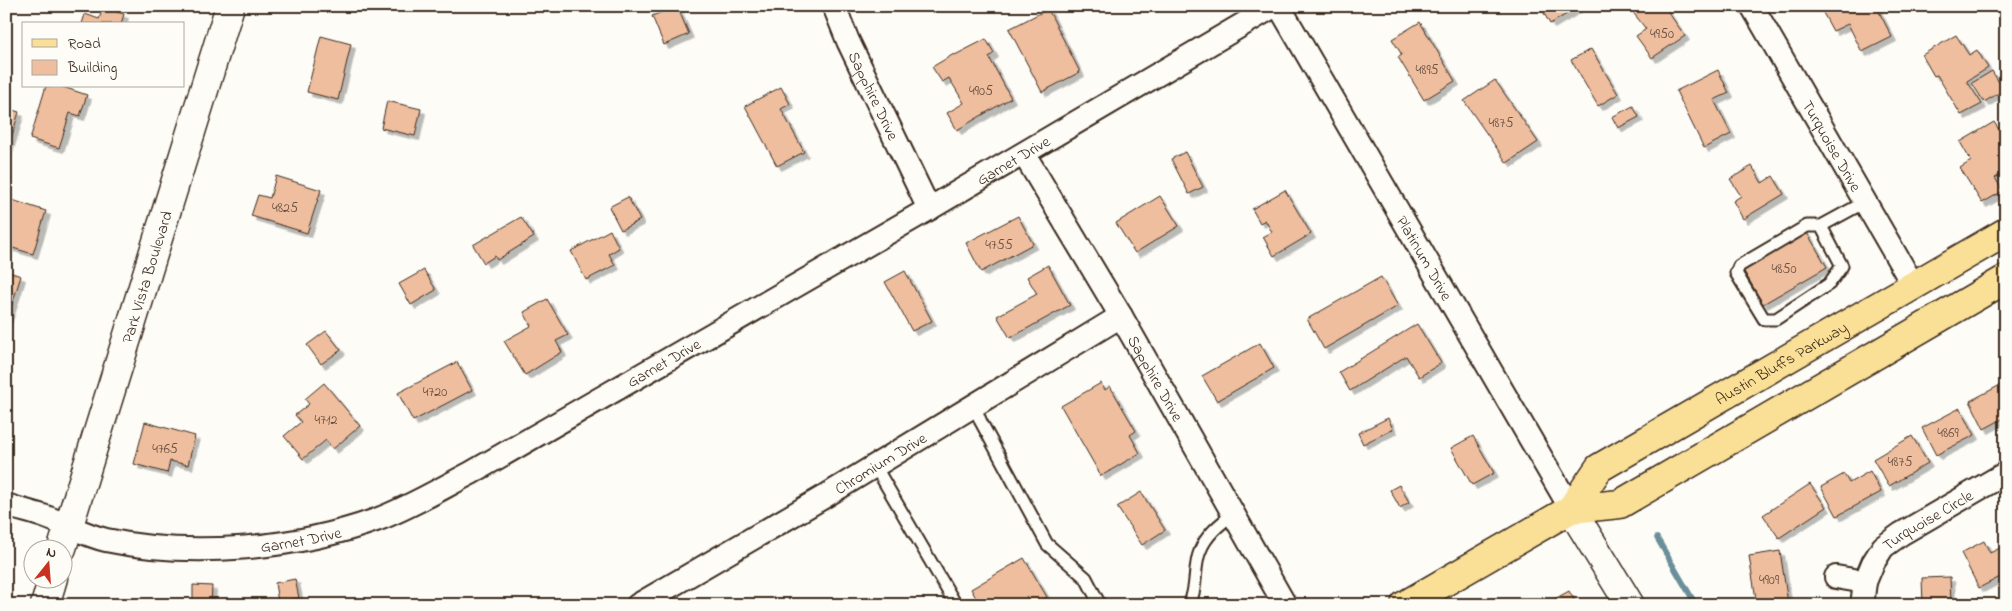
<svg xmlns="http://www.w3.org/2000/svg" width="2012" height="611" font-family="'Indie Flower',sans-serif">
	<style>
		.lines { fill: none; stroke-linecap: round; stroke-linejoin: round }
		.stream { stroke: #6a8f99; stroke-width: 5.5 }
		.building { fill: #eebe9e; stroke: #3b2a1e; filter: url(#shadow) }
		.lane-casing { stroke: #3b2a1e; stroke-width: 15 }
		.street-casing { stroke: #3b2a1e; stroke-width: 26 }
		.secondary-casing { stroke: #3b2a1e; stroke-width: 31 }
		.primary-casing { stroke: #3b2a1e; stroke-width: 31 }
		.lane { stroke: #fdfcf7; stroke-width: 11 }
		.street { stroke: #fdfcf7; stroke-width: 22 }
		.secondary { stroke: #fdfcf7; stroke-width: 28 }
		.primary { stroke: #fadf96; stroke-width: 28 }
		.labels { text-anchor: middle; stroke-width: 4; stroke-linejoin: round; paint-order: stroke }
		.number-label { font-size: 14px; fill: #684f3e }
		.street-label { font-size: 16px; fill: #3b2a1e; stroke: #fdfcf7 }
	</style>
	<defs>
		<filter id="shadow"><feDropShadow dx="4.5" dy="4.5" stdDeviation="0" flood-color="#0004"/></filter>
	</defs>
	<rect width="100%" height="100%" fill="#fdfcf7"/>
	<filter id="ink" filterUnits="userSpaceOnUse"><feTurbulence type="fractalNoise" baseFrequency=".02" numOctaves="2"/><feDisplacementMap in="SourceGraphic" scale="10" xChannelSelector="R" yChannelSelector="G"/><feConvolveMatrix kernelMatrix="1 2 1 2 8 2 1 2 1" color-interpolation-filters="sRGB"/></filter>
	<g filter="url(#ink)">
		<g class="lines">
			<path class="stream" d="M1657,538l39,67"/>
		</g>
		<path class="building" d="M677,6l12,28 -25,11 -12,-29z
			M1540,6h40l-30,18z
			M1628,6h36l21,30 -33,22 -16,-22 10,-7z
			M1830,6h46l16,31 -30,15 -14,-28 -15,7 -11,-20z
			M103,8l21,6 -3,10h-39l3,-10 14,5z
			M1048,9l32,63 -38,20 -33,-63z
			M1420,22l35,59 -31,19 -26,-43 4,-2 -10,-16z
			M1956,35l13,20 8,-5 11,18 -21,13 15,23 -21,11 -24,-40 -3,1 -12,-21z
			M321,36l30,8 -13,56 -31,-8z
			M986,39l8,14 -5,4 22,41 -54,32 -10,-17 17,-10 -15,-25 -7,4 -10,-15 22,-13 1,1z
			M1591,49l27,45 -20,12 -27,-46z
			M1718,70l11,23 -15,7 17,34 -27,14 -28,-57z
			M1992,71l12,19 -20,12 -12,-19z
			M1495,80l43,62 -31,21 -43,-62z
			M46,86h14l27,9 -7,21 -10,-3 -11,35 -29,-9z
			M781,87l9,17 -9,5 23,43 -27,14 -32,-60z
			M387,101l34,8 -6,27 -34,-8z
			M1633,106l6,11 -21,11 -6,-11z
			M6,108l13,4 -12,40h-1z
			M1994,122l8,12 4,-2v40l-11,6 8,13 -21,12 -22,-35 11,-7 -11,-19z
			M1185,152l18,35 -14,7 -18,-35z
			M1752,166l10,17 11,-7 11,18 -41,25 -10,-18 8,-5 -11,-17z
			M276,176l45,14 -14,43 -56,-17 7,-21 12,3z
			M1285,190l26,44 -37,22 -11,-19 9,-5 -7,-12 -5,3 -8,-14z
			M1160,196l19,30 -44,27 -19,-30z
			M628,197l12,23 -19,10 -12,-23z
			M12,200l34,11 -13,43 -27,-8v-26z
			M1018,216l15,28 -52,28 -15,-29z
			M521,217l13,20 -37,23 -2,-4 -11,7 -11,-18z
			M610,230l9,18 -10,6 6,11 -29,15 -15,-29z
			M1806,231l21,36 -64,37 -21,-36z
			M1048,265l22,40 -60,33 -13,-22 40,-22 -10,-17z
			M424,270l12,20 -25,15 -12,-21z
			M6,271l15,5 -15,47z
			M905,271l27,50 -20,10 -27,-49z
			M1381,277l17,29 -74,43 -17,-30z
			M547,299l21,36 -12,6 6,11 -37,23 -21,-34 27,-15 -7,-14z
			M1417,324l24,39 -22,14 -13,-21 -56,35 -11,-19z
			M326,331l15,19 -20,14 -14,-19z
			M1260,343l14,25 -57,33 -15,-25z
			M457,362l15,28 -59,31 -15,-28z
			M2006,382v35l-22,12 -14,-28z
			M324,383l36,43 -27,23 -7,-9 -23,19 -19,-23 17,-14 -6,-7 14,-11 -4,-5z
			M1101,383l4,7 5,-4 26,45 -6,4 10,18 -39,23 -40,-70z
			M1960,408l15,27 -39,20 -14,-27z
			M1388,418l5,11 -30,15 -5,-11z
			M145,422l50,14 -7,29 -18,-4 -3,12 -33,-9z
			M1473,436l21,37 -22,12 -21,-37z
			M1912,436l16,27 -39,23 -16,-27z
			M1870,471l11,21 -44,24 -16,-29 23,-13 5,9z
			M1810,484l16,23 -47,31 -16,-23z
			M1399,485l10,17 -9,6 -10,-18z
			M1141,492l24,38 -23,15 -25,-38z
			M1984,541l6,12 16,-8v29l-27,14 -18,-35z
			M1780,551l8,52 -31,2 -8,-49z
			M1024,558l23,39 -13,8h-54l-9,-16z
			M1950,577l1,28h-28l-1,-27z
			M295,579l4,19 -21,4 -3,-19z
			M193,585l19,1 -1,19h-18z
			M1569,591l8,14h-33z"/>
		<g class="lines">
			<g class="lane-casing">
				<path id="lane" d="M1821,226l21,40 -13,18 -53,35h-12l-28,-46 3,-7 68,-40h14l44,-24
					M974,405l7,17 66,122 39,34 14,27
					M875,466l81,139
					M1189,605c9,-18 4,-37 11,-54 6,-16 20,-27 33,-37"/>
			</g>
			<g class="street-casing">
				<g id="street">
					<path id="s1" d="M834,6l14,35 81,168"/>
					<path id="s2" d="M1279,6l292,503"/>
					<path id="s3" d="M1752,6l161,279"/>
					<path id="s4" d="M1024,154l97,162 164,289"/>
					<path id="s5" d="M6,505c12,4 25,7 37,11 21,7 41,19 63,24 85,18 189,9 270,-20 33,-12 64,-31 95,-47l458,-264 345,-203"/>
					<path d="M1836,577l29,5"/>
					<path id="s6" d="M638,605l184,-107 299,-182"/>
					<path id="s7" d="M1862,605l3,-23 8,-19 10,-16 18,-13 105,-61"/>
				</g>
			</g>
			<g class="secondary-casing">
				<g id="secondary">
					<path d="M1571,509l59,96"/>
					<path id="s8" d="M62,548l168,-542"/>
					<path d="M45,605l8,-27"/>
				</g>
			</g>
			<g class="primary-casing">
				<g id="primary">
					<path id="s9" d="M1571,509l28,-41 407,-236"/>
					<path d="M1405,605l166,-96 49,-5 386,-225"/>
				</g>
			</g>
			<use href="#lane" class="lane"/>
			<use href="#street" class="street"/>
			<use href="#secondary" class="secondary"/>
			<use href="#primary" class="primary"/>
		</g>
	</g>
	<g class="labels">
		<g class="number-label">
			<text x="1662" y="38">4950</text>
			<text x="1427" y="74">4895</text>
			<text x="981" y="95">4905</text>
			<text x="1501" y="127">4875</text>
			<text x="285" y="212">4825</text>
			<text x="999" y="249">4755</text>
			<text x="1784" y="273">4850</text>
			<text x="435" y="396">4720</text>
			<text x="326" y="424">4712</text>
			<text x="1948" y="437">4869</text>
			<text x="165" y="453">4765</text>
			<text x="1900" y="466">4875</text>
			<text x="1769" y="584">4909</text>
		</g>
		<g class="street-label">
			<text dy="6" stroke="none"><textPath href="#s1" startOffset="98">Sapphire Drive</textPath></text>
			<text dy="6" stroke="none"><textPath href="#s3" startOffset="161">Turquoise Drive</textPath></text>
			<text dy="6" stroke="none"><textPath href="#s5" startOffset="1112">Garnet Drive</textPath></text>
			<text dy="6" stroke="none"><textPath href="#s2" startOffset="291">Platinum Drive</textPath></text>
			<text dy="6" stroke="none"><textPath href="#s8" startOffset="284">Park Vista Boulevard</textPath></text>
			<text dy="6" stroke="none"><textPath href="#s5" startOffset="708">Garnet Drive</textPath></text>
			<text dy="6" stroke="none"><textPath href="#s9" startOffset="260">Austin Bluffs Parkway</textPath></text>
			<text dy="6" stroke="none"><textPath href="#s4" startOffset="260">Sapphire Drive</textPath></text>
			<text dy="6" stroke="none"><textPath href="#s6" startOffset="281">Chromium Drive</textPath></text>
			<text dy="6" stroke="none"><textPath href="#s7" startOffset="115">Turquoise Circle</textPath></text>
			<text dy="6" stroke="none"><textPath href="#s5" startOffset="302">Garnet Drive</textPath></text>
		</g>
	</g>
	<rect width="2012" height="611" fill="none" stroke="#fdfcf7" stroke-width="25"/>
	<rect x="12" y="12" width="1987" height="586" fill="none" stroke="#3b2a1e" stroke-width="2" filter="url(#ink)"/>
	<rect x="22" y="22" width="162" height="65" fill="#fdfcf7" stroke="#afa8a0"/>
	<rect x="32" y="39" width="25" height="8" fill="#fadf96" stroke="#afa8a0"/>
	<text x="68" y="48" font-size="15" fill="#3b2a1e">Road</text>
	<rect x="32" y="60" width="25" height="15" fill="#eebe9e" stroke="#afa8a0"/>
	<text x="68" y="72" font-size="15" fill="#3b2a1e">Building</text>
	<g transform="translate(48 564) rotate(17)"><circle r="24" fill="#fdfcf7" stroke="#afa8a0"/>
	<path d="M0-4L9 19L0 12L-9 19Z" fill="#c8321e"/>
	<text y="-8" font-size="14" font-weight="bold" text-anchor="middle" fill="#3b2a1e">N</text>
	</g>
</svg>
